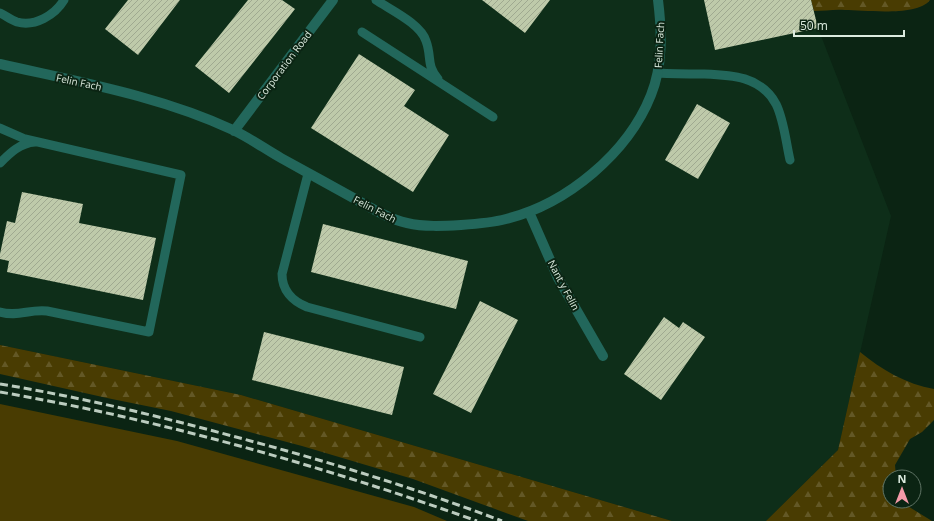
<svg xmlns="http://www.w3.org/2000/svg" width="934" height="521" font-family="'Open Sans',sans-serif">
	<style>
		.built { fill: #0e2e19 }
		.grass { fill: #493c02 }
		.forest { fill: url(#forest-firs) }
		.building { fill: url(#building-hatch) }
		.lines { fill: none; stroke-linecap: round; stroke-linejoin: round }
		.lane { stroke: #22675b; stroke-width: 9 }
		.street { stroke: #22675b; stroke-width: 10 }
		.rail { stroke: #bcccbf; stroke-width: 3; stroke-dasharray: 8 4; stroke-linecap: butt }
		.labels { text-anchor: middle; stroke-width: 4; stroke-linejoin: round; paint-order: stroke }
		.street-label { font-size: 10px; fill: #dcebdf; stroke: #0b2413 }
	</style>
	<defs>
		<pattern id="forest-firs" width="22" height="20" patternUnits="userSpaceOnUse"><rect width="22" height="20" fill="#493c02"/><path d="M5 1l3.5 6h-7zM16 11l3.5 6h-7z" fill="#635826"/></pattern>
		<pattern id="building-hatch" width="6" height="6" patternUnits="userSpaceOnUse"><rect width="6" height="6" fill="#becaaa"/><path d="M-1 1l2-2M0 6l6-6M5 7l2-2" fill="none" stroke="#9fa990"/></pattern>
	</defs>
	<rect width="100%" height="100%" fill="#0b2413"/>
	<path class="built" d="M0,0h811l7,28 73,188 -53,234 -72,71h-94l-431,-126 -241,-50z"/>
	<path class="grass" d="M0,404l177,37 237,66 33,14h-447z"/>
	<path class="forest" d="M811,0h119c-13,17 -65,10 -85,10 -10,-1 -21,1 -31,1z
		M0,345l241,50 431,126h-144l-115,-42 -111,-33 -131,-35 -64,-13 -107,-24z
		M860,352c22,18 46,32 74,37v31l-12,12 -12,7 -15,26 1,12h-6v24h14l2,4 26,16h-166l72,-71z"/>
	<path class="building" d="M128,0h52l-42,55 -33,-26z
		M248,0h34l13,9 -66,84 -34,-27z
		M482,0h68l-25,33z
		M704,0h107l7,28 -103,22z
		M359,54l56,36 -11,16 45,29 -36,57 -102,-64z
		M697,104l33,19 -32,56 -33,-19z
		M22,192l61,12 -4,19 77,15 -13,62 -136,-28 2,-11 -9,-2v-5l7,-33 8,2z
		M323,224l145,37 -12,48 -145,-37z
		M480,301l38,19 -47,93 -38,-19z
		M664,317l15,11 4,-6 22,15 -44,63 -37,-26z
		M264,332l140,35 -12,48 -140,-35z"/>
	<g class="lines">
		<path class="lane" d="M376,0c15,10 45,24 50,41 6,16 0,24 12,38
			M0,13c6,3 11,7 17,9 18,5 38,-7 47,-22
			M362,32l131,85
			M658,73c15,1 30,1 46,1 27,1 57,2 72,30 8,16 10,39 14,56
			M0,128l25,11 156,36 -32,157 -102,-21c-18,-2 -29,6 -47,1
			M0,163c10,-10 20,-20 35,-21
			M308,174l-26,100c0,16 10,27 25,33l113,30"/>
		<path class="street" d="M0,64c79,18 160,32 233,66 17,8 32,19 48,28 25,14 51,28 76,42 16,9 32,19 50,23 17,4 36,3 54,2 15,-1 30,-2 45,-6 61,-15 122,-66 145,-124 12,-30 11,-63 7,-95
			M234,131l99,-131
			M529,212l29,66 45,78"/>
		<path class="rail" d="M0,384c80,13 158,32 236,53 90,24 179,51 266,84
			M0,392c162,28 322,74 477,129"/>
	</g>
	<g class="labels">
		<g class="street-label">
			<text transform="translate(659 45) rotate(-87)" y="4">Felin Fach</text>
			<text transform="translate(284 65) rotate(-53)" y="4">Corporation Road</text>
			<text transform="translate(79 82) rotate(12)" y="4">Felin Fach</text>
			<text transform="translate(375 209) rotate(27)" y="4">Felin Fach</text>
			<text transform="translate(564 285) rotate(62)" y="4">Nant y Felin</text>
		</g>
	</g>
	<g transform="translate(902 489)"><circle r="19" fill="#0b2413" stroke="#5f7465"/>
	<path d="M0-3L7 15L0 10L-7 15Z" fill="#f39aa8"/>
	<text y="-6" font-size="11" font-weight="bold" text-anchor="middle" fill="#dcebdf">N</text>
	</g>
	<path d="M794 30v6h110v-6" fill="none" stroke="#dcebdf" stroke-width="2"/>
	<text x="800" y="30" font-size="12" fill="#dcebdf" stroke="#0b2413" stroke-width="3" paint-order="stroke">50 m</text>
</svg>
